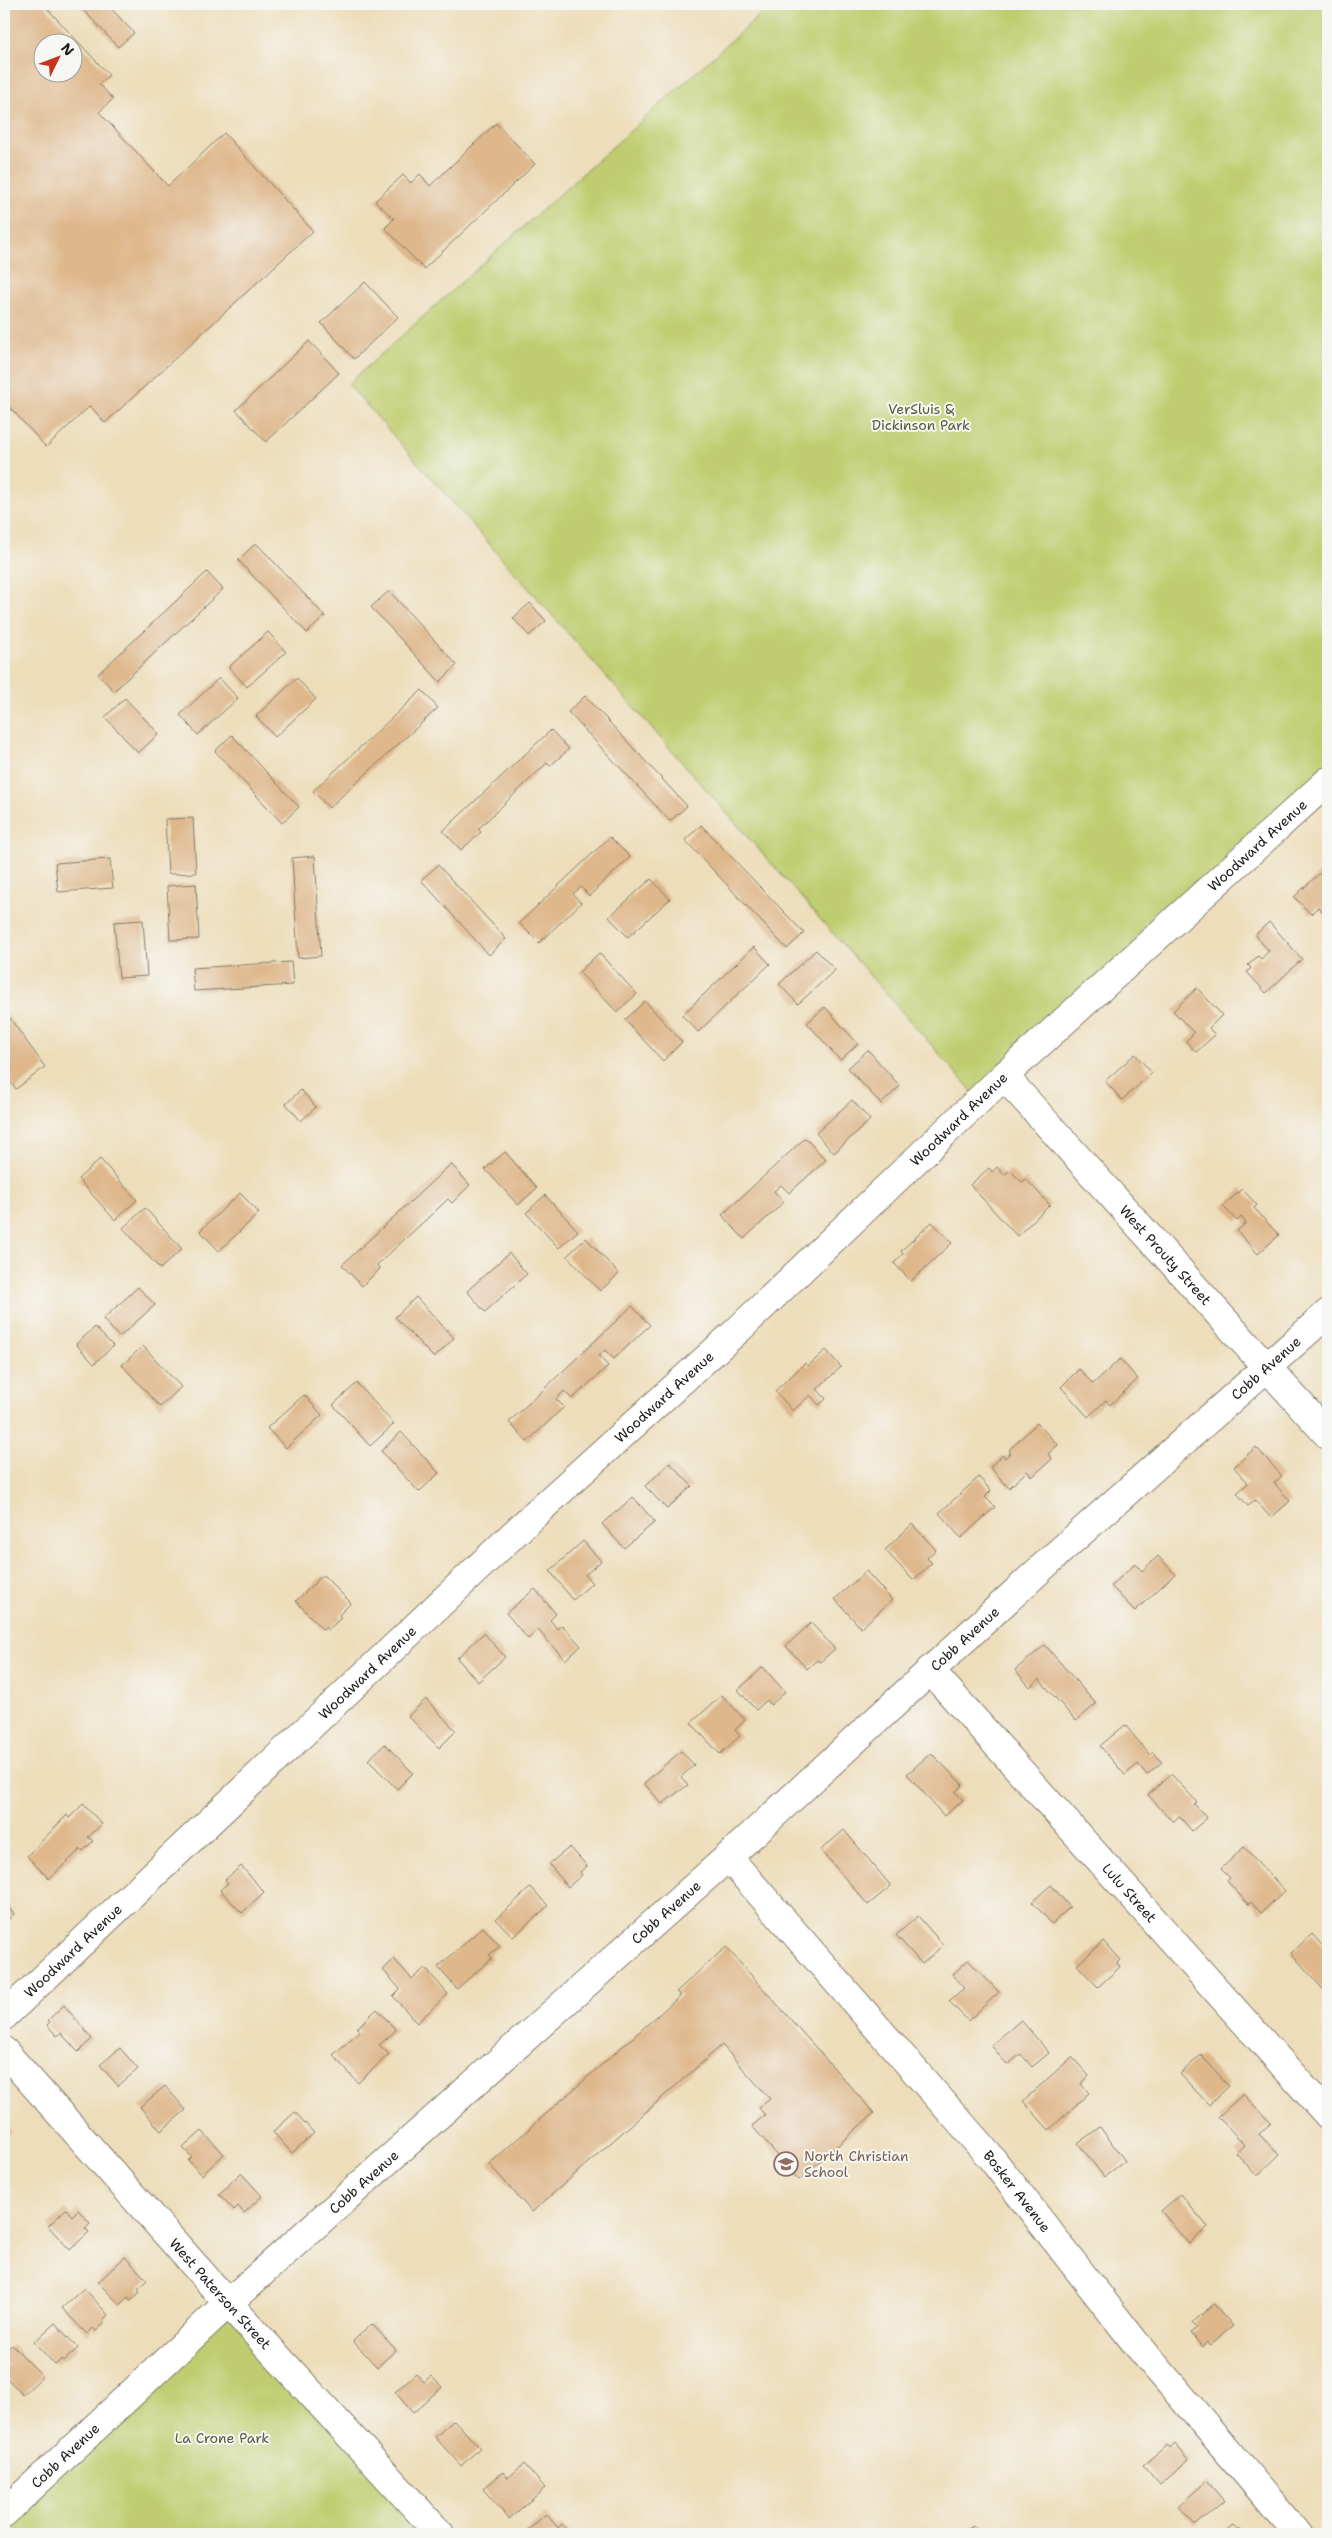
<svg xmlns="http://www.w3.org/2000/svg" width="1332" height="2538" font-family="'Shantell Sans',sans-serif">
	<style>
		.green { fill: #bfcd6f; stroke: #6e7446 }
		.building { fill: #deb78b; fill-rule: evenodd }
		.lines { fill: none; stroke-linecap: round; stroke-linejoin: round }
		.minor-casing { stroke: #847c6b; stroke-width: 30 }
		.minor { stroke: #fff; stroke-width: 28 }
		.labels { text-anchor: middle; stroke-width: 4; stroke-linejoin: round; paint-order: stroke }
		.park-label { font-size: 14px; fill: #555a39; stroke: #f6f6f2 }
		.street-label { font-size: 14px; fill: #1c1c1c; stroke: #f6f6f2 }
		.education-label { font-size: 14px; fill: #785e54; stroke: #f6f6f2; text-anchor: start }
	</style>
	<rect width="100%" height="100%" fill="#f6f6f2"/>
	<filter id="ink" filterUnits="userSpaceOnUse"><feTurbulence type="fractalNoise" baseFrequency=".02" numOctaves="2"/><feDisplacementMap in="SourceGraphic" scale="10" xChannelSelector="R" yChannelSelector="G"/><feConvolveMatrix kernelMatrix="1 2 1 2 8 2 1 2 1" color-interpolation-filters="sRGB"/></filter>
	<filter id="wash" filterUnits="userSpaceOnUse"><feTurbulence type="fractalNoise" baseFrequency=".0096" numOctaves="4" result="noise"/><feDisplacementMap in="SourceGraphic" scale="20" xChannelSelector="R" yChannelSelector="G"/><feGaussianBlur stdDeviation="1.12" result="paint"/><feColorMatrix in="noise" values="0 0 0 0 0 0 0 0 0 0 0 0 0 0 0 0 0 1.4 0 .05"/><feComposite in="paint" operator="in"/></filter>
	<g filter="url(#wash)">
		<rect width="100%" height="100%" fill="#edddba"/>
		<path class="green" d="M772,4h556v776l-349,319 -631,-715z
			M228,2303l211,231h-435v-21z"/>
		<g id="blocks">
			<path class="building" d="M4,4h39l66,71 -10,9 14,15 -14,13 69,74 56,-53 89,98 -208,192 -15,-17 -44,41 -42,-46zM42,42h30v30h-30z
				M78,4h29l27,29 -16,14z
				M496,123l39,41 -111,105 -39,-41 9,-9 -19,-18 28,-26 8,8 9,-9 10,12z
				M365,282l33,35 -44,42 -33,-36z
				M309,341l30,32 -73,69 -30,-32z
				M256,543l69,73 -18,17 -69,-73z
				M207,572l16,17 -109,102 -16,-17z
				M389,591l68,74 -17,17 -69,-75z
				M530,603l16,18 -17,15 -16,-18z
				M268,632l18,20 -39,35 -18,-20z
				M219,678l19,20 -40,37 -18,-20z
				M297,678l19,21 -41,38 -19,-21z
				M422,690l16,18 -109,100 -16,-17z
				M585,696l102,110 -17,15 -102,-109z
				M125,698l34,36 -21,19 -33,-36z
				M551,730l18,19 -19,17 -3,-3 -69,66 3,3 -20,18 -18,-19z
				M232,735l67,72 -17,16 -67,-72z
				M193,818l3,55 -28,1 -3,-55z
				M701,825l103,108 -17,16 -102,-109z
				M610,837l20,20 -41,39 -8,-9 -8,7 8,9 -42,40 -20,-20z
				M315,856l6,100 -23,2 -6,-100z
				M110,859l3,29 -55,4 -3,-29z
				M438,865l68,74 -17,16 -68,-75z
				M1323,870l5,6v42l-10,-11 -7,7 -17,-17z
				M651,879l19,20 -42,38 -19,-20z
				M196,884l3,55 -29,1 -3,-54z
				M143,920l4,56 -28,2 -5,-56z
				M1269,922l33,37 -36,34 -19,-21 4,-4 -3,-3 10,-9 3,3 8,-8 -14,-16z
				M754,947l16,17 -72,68 -16,-17z
				M816,950l19,20 -37,34 -19,-20z
				M599,953l38,41 -20,18 -38,-40z
				M291,962l2,23 -99,6 -2,-23z
				M1197,988l25,27 -13,13 6,7 -19,17 -10,-11 8,-8 -21,-22z
				M645,1001l37,41 -19,19 -38,-41z
				M825,1007l33,37 -18,16 -33,-37z
				M4,1010l41,57 -29,22 -12,-16z
				M868,1050l32,36 -19,18 -33,-36z
				M1135,1054l17,19 -30,27 -17,-19z
				M301,1090l15,17 -15,14 -15,-17z
				M852,1100l18,20 -36,33 -18,-20z
				M805,1138l21,22 -37,33 -8,-8 -7,6 10,11 -40,37 -22,-24z
				M505,1152l32,36 -19,17 -33,-36z
				M100,1159l37,41 -22,20 -37,-41z
				M451,1164l19,21 -18,18 -4,-4 -71,66 3,4 -18,17 -20,-21z
				M997,1167l7,8 6,-5 12,12 4,-3 24,26 -33,31 -47,-51 19,-17 3,4z
				M1242,1189l15,16 -3,3 25,27 -21,19 -21,-23 9,-8 -5,-6 -4,4 -14,-15z
				M240,1193l19,20 -40,38 -19,-20z
				M545,1195l33,36 -19,17 -33,-35z
				M145,1208l37,41 -22,20 -37,-41z
				M932,1222l20,21 -41,38 -17,-18 9,-9 -2,-3z
				M586,1238l33,36 -19,17 -33,-35z
				M509,1253l18,21 -42,38 -18,-21z
				M138,1287l17,18 -36,32 -16,-18z
				M416,1297l38,41 -20,20 -39,-41z
				M632,1306l18,19 -36,34 -9,-9 -6,6 9,10 -36,33 -8,-8 -8,8 8,8 -37,35 -18,-20z
				M95,1327l18,19 -19,18 -18,-20z
				M143,1346l38,41 -21,20 -38,-42z
				M826,1350l15,17 -24,22 9,10 -7,6 -9,-10 -17,16 -18,-20 30,-28 3,3z
				M1120,1359l18,20 -28,26 -4,-5 -18,17 -27,-30 18,-18 14,15z
				M357,1383l37,41 -24,22 -37,-41z
				M304,1395l18,20 -36,33 -19,-20z
				M1037,1423l21,22 -10,9 4,5 -20,18 -5,-6 -18,17 -19,-21 13,-12 2,3 6,-6 -2,-2z
				M401,1432l38,41 -20,19 -38,-41z
				M1256,1447l26,29 -8,7 16,18 -19,17 -16,-18 -7,6 -11,-13 11,-10 -14,-16z
				M670,1463l22,23 -25,23 -22,-23z
				M979,1477l12,14 -6,6 10,10 -34,31 -22,-25z
				M633,1497l22,25 -31,26 -22,-24z
				M912,1524l24,26 -9,8 5,5 -19,17 -28,-30z
				M583,1541l18,20 -16,14 7,8 -19,17 -23,-29z
				M1158,1556l17,18 -40,37 -24,-25 24,-22 7,7z
				M866,1571l26,29 -31,28 -26,-29z
				M323,1575l28,28 -12,12 2,3 -13,12 -3,-3 -2,3 -27,-29z
				M535,1589l21,25 -6,6 7,9 5,-4 19,21 -16,14 -27,-30 -10,9 -22,-26z
				M811,1623l24,26 -15,13 -3,-2 -10,9 -21,-23z
				M484,1633l21,24 -27,25 -21,-24z
				M1045,1645l51,59 -20,17 -37,-42 -9,8 -15,-17z
				M763,1667l22,25 -14,13 -4,-5 -11,10 -18,-20z
				M722,1695l23,25 -10,10 5,6 -20,18 -29,-31z
				M426,1699l30,32 -17,17 -31,-32z
				M1125,1725l25,30 3,-3 9,10 -15,13 -9,-11 -13,11 -25,-29z
				M385,1744l28,29 -16,16 -29,-29z
				M681,1751l13,14 -13,12 7,8 -26,19 -18,-21z
				M931,1753l32,32 -8,7 8,8 -19,16 -37,-42z
				M1171,1774l26,28 -3,2 13,14 -15,13 -13,-15 -6,6 -25,-27z
				M83,1804l19,20 -14,13 5,4 -10,10 -2,-2 -32,30 -22,-23 40,-41 2,3z
				M844,1830l47,56 -23,19 -47,-55z
				M570,1847l17,19 -7,6 2,3 -14,12 -19,-23z
				M1244,1847l41,44 -24,22 -10,-11 -3,2 -21,-23 3,-3 -9,-9z
				M241,1866l23,26 -22,21 -22,-23 8,-7 -3,-3z
				M1051,1885l19,22 -18,17 -20,-22z
				M531,1887l17,19 -35,31 -17,-18z
				M4,1902l10,12 -10,10z
				M918,1916l25,29 -21,19 -26,-29z
				M483,1927l17,19 -11,9 3,3 -35,31 -19,-22z
				M1312,1934l16,18v43l-37,-42z
				M1103,1941l17,19 -3,3 3,4 -22,20 -21,-22z
				M726,1947l148,166 -75,67 -47,-54 13,-11 -6,-7 11,-9 -48,-54 -190,167 -43,-48 192,-169 -5,-3z
				M394,1959l18,20 13,-11 23,26 -31,29 -24,-27 7,-7 -17,-19z
				M968,1960l31,32 -31,29 -19,-20 15,-13 -12,-13z
				M64,2005l28,34 -14,13 -17,-19 -4,3 -10,-11 3,-3 -2,-2z
				M377,2009l19,21 -17,15 10,9 -31,29 -25,-28 27,-24 -3,-3z
				M1021,2020l28,33 -17,14 -11,-13 -14,11 -16,-20z
				M120,2048l18,21 -20,17 -18,-21z
				M1201,2055l28,31 -20,19 -29,-31z
				M1072,2057l17,19 -8,8 8,9 -40,37 -26,-29z
				M165,2086l21,24 -25,21 -21,-24z
				M1243,2094l28,29 -12,11 20,21 -22,21 -21,-23 9,-8 -27,-28z
				M295,2112l19,21 -22,20 -19,-21z
				M4,2123l7,8 -7,7z
				M1100,2127l25,34 -21,16 -26,-34z
				M202,2131l22,23 -22,21 -14,-15 4,-3 -9,-9z
				M241,2173l21,23 -18,17 -6,-7 -4,4 -15,-16z
				M1180,2194l28,33 -19,17 -28,-33z
				M66,2209l6,7 6,-6 12,13 -5,5 4,4 -19,18 -22,-24z
				M125,2257l22,23 -9,9 2,3 -9,9 -3,-4 -8,8 -22,-23z
				M84,2288l24,27 -5,5 2,3 -9,8 -3,-3 -6,6 -25,-26z
				M1214,2304l19,22 -23,19 -3,-3 -5,5 -11,-14 6,-5 -5,-5z
				M55,2323l23,25 -14,13 -2,-2 -7,6 -21,-23z
				M372,2324l24,26 -19,17 -24,-26z
				M12,2345l31,31 -20,19 -19,-20v-5l4,-4 -4,-4v-9z
				M416,2373l8,9 7,-6 11,11 -29,26 -18,-21z
				M454,2420l26,28 -19,18 -26,-29z
				M1175,2444l14,16 -29,25 -17,-20 24,-20 4,3z
				M524,2464l21,24 -36,31 -26,-30 20,-17 5,6z
				M1207,2481l17,20 -29,24 -17,-19z
				M546,2514l12,14 4,-4 9,10h-42l-2,-3z
				M1234,2525l10,9h-21z
				M974,2526l4,8h-24z"/>
		</g>
	</g>
	<g filter="url(#ink)">
		<use href="#blocks" fill-opacity="0" stroke="#847c6b" stroke-width="1"/>
		<g class="lines">
			<g class="minor-casing">
				<g id="minor">
					<path id="s1" d="M1004,1076l324,359"/>
					<path id="s2" d="M930,1670l398,445"/>
					<path id="s3" d="M728,1857l264,302 142,182 164,193"/>
					<path id="s4" d="M4,2016l532,-503 203,-184 265,-253 324,-295"/>
					<path id="s5" d="M4,2051l224,252 212,231"/>
					<path id="s6" d="M4,2513l224,-210 500,-446 331,-305 269,-239"/>
				</g>
			</g>
			<use href="#minor" class="minor"/>
		</g>
	</g>
	<defs>
		<g id="school-ring" transform="scale(1.25)"><circle r="9.5" fill="#f6f6f2" stroke="#8d6e63" stroke-width="1.5"/><path d="M0-5L7-2L0 1L-7-2ZM-4 1L0 2.5L4 1V4Q0 6-4 4Z" fill="#8d6e63"/></g>
	</defs>
	<g fill-rule="evenodd">
		<use href="#school-ring" x="786" y="2164"/>
	</g>
	<g class="labels">
		<g class="park-label">
			<text x="921" y="414">VerSluis &amp;<tspan x="921" dy="16">Dickinson Park</tspan></text>
			<text x="222" y="2443">La Crone Park</text>
		</g>
		<g class="street-label">
			<text dy="5" stroke="none"><textPath href="#s4" startOffset="1715">Woodward Avenue</textPath></text>
			<text dy="5" stroke="none"><textPath href="#s4" startOffset="1310">Woodward Avenue</textPath></text>
			<text dy="5" stroke="none"><textPath href="#s1" startOffset="241">West Prouty Street</textPath></text>
			<text dy="5" stroke="none"><textPath href="#s6" startOffset="1704">Cobb Avenue</textPath></text>
			<text dy="5" stroke="none"><textPath href="#s4" startOffset="905">Woodward Avenue</textPath></text>
			<text dy="5" stroke="none"><textPath href="#s6" startOffset="1299">Cobb Avenue</textPath></text>
			<text dy="5" stroke="none"><textPath href="#s4" startOffset="500">Woodward Avenue</textPath></text>
			<text dy="5" stroke="none"><textPath href="#s2" startOffset="299">Lulu Street</textPath></text>
			<text dy="5" stroke="none"><textPath href="#s6" startOffset="894">Cobb Avenue</textPath></text>
			<text dy="5" stroke="none"><textPath href="#s4" startOffset="95">Woodward Avenue</textPath></text>
			<text dy="5" stroke="none"><textPath href="#s6" startOffset="489">Cobb Avenue</textPath></text>
			<text dy="5" stroke="none"><textPath href="#s3" startOffset="442">Bosker Avenue</textPath></text>
			<text dy="5" stroke="none"><textPath href="#s5" startOffset="325">West Paterson Street</textPath></text>
			<text dy="5" stroke="none"><textPath href="#s6" startOffset="84">Cobb Avenue</textPath></text>
		</g>
		<g class="education-label">
			<text x="804" y="2161">North Christian<tspan x="804" dy="16">School</tspan></text>
		</g>
	</g>
	<rect width="1332" height="2538" fill="none" stroke="#f6f6f2" stroke-width="20"/>
	<g transform="translate(58 58) rotate(48)"><circle r="24" fill="#f6f6f2" stroke="#9f9f9c"/>
	<path d="M0-4L9 19L0 12L-9 19Z" fill="#c8321e"/>
	<text y="-8" font-size="14" font-weight="bold" text-anchor="middle" fill="#1c1c1c">N</text>
	</g>
</svg>
